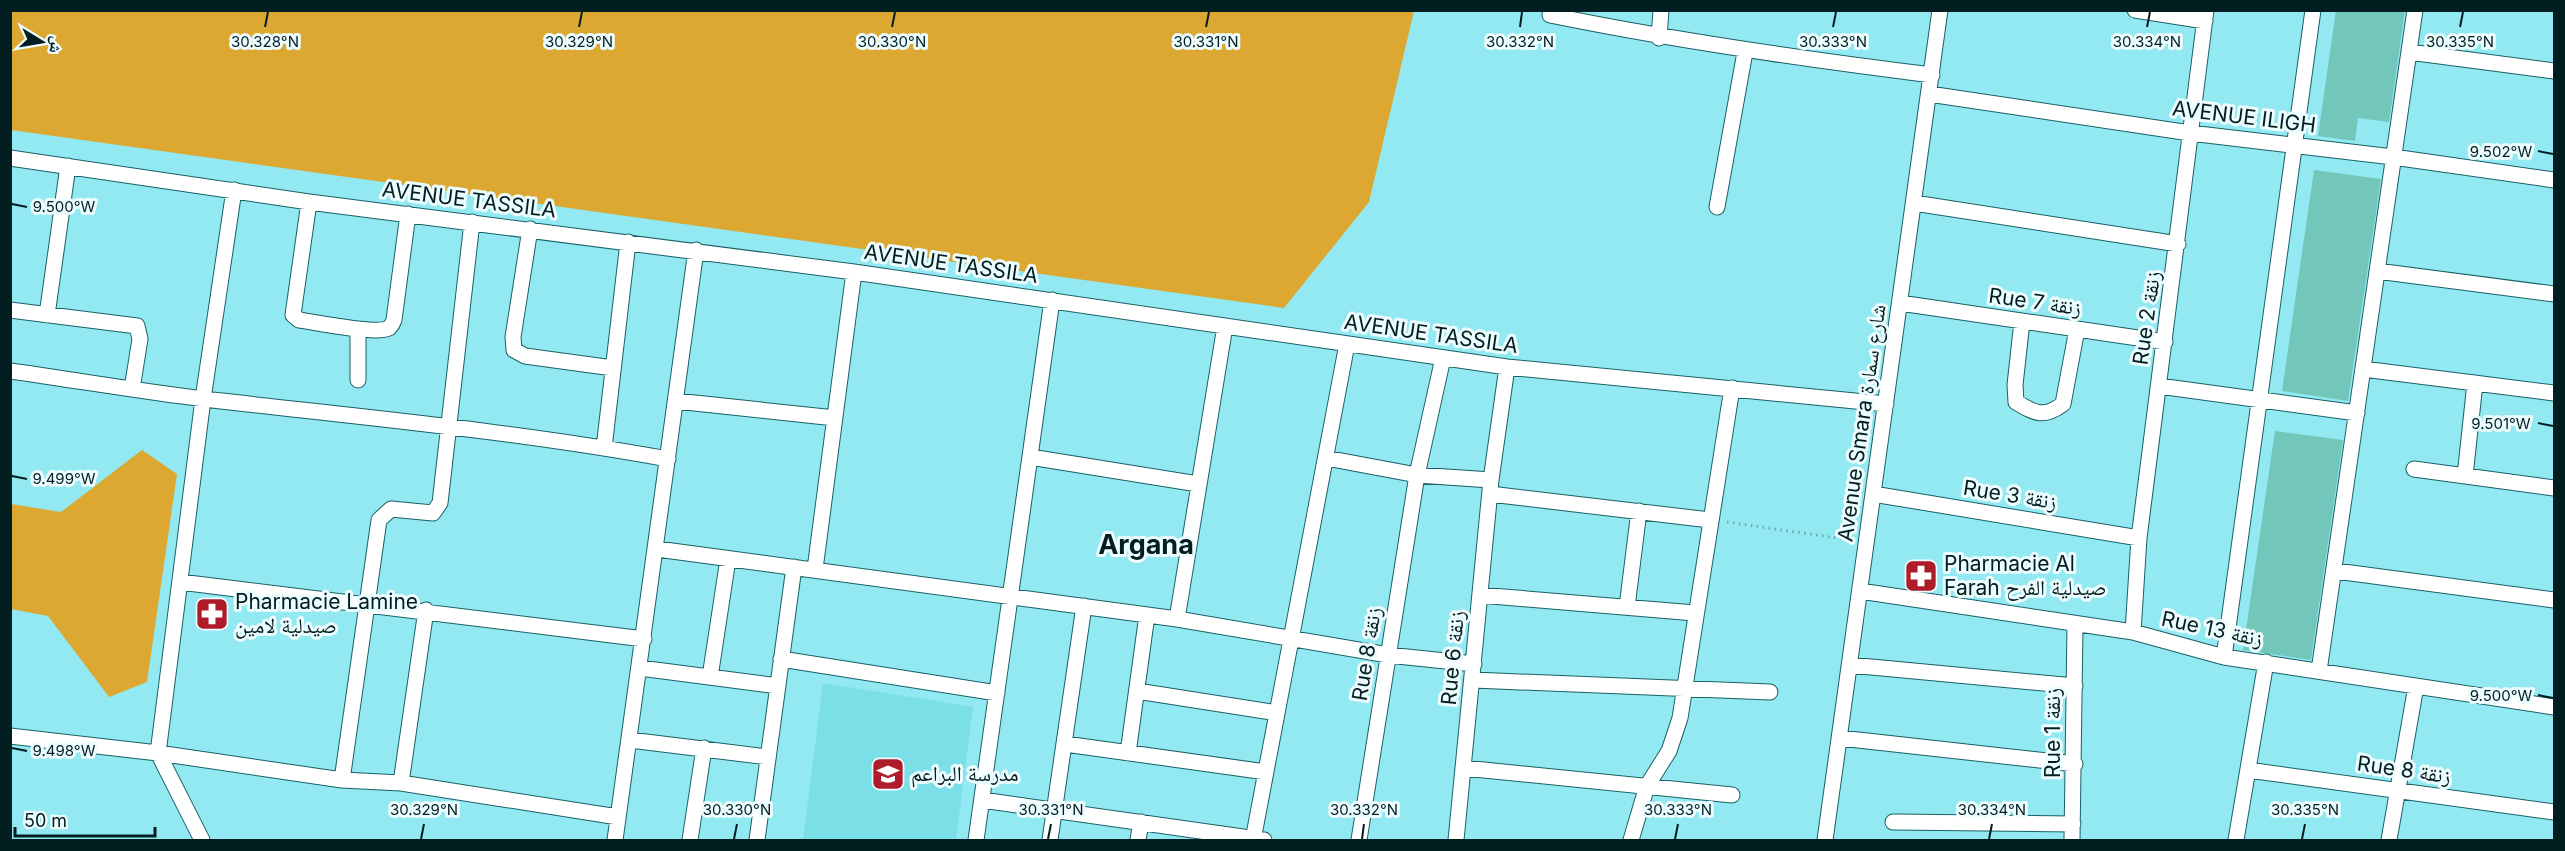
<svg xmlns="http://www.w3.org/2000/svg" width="2565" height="851" font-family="Inter,'Noto Naskh Arabic',sans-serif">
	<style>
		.built { fill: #7bdfe8 }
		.green { fill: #dca831 }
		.building { fill: #73c7ba }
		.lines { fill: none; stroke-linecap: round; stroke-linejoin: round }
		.minor-casing { stroke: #1a6066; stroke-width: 17 }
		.path { stroke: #66abb1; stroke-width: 3; stroke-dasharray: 1.5 4.5; stroke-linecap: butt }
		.minor { stroke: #fff; stroke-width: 15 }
		.ticks { fill: none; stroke: #031e21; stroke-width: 2 }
		.labels { text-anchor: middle; stroke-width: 6; stroke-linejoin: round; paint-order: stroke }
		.street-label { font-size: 21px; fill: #031e21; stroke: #edfcfe }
		.poi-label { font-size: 21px; fill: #031e21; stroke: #edfcfe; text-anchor: start }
		.district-label { font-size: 27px; font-weight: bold; fill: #031e21; stroke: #edfcfe }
		.ticks-label { font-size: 15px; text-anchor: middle; fill: #031e21; stroke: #edfcfe; stroke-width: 6; stroke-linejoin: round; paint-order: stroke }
	</style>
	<rect width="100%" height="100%" fill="#92e9f1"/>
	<path class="built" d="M823,683l150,24 -17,133h-153z"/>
	<path class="green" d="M11,10h1403v1l-45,191 -85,106 -1273,-178z
		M142,450l35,24 -30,208 -38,15 -61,-81 -37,-7v-105l50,8z"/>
	<path class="building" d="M2336,10h69l-16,112 -31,-4 -3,23 -37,-5z
		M2314,170l67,9 -33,222 -66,-10z
		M2275,431l68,9 -32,220 -68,-10z"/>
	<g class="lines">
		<g class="minor-casing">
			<path id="minor" d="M2135,10l70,11
				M1550,15c127,26 253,44 382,60
				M1659,38l2,-28
				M2409,52l145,19
				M1929,94l261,39 203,24 161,23
				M10,158l299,44 545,70 653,95 379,37
				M309,202l-16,113 6,5c16,2 78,15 90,8 2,-2 4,-5 5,-8l14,-106
				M1914,203l264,41
				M1717,207l28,-155
				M530,229l-17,108 1,13 11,6 88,12
				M2377,271l177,23
				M1900,303l265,39
				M10,310l127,16 3,13 -8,50
				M47,315l21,-149
				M2022,321l-7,64 1,17c20,12 28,16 47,2l14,-75
				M358,329v51
				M2363,369l191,24
				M10,371c65,9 129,20 194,28 155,18 310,32 464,60
				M2159,386l198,27
				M676,401l159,17
				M604,448l24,-206
				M1030,457l168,27
				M1326,458l91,17 74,5
				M2414,469l140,19
				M2465,476l10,-93
				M1490,494l220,26
				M1873,494l266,44
				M657,549l520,70 211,36 86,9
				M815,569l39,-297
				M2336,571l218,29
				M180,582l464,57
				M1860,591l273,41 91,25 330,50
				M1480,595l215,18
				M1627,607l12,-96
				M1177,619l48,-293
				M2133,632l6,-94 67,-528
				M2224,657l89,-647
				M781,659l216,34
				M1850,665l225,21
				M640,668l138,18
				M2319,671l96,-661
				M710,677l18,-118
				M1473,680l297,12
				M1137,691l140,22
				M10,736l148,17 184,27 59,3 217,34
				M1840,738l235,26
				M630,740l138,17
				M1065,744l201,28
				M1128,753l19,-138
				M1464,768l268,27
				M2248,770l306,42
				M342,780l37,-260 12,-11 42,4 7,-10 32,-281
				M401,783l25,-173
				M982,800l282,40
				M1893,822l180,2
				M202,840l-44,-87 45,-354 31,-209
				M615,840l81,-590
				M690,840l14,-92
				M757,840l37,-273
				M976,840l76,-540
				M1050,840l34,-234
				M1138,840l3,-18
				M1253,840l94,-496
				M1359,840l58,-365 26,-117
				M1456,840l35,-360 16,-113
				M1631,840l16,-54 22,-35 11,-33 52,-330
				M1825,840l115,-830
				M2072,840l3,-215
				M2236,840l30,-178
				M2389,840l27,-154"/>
		</g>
		<path class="path" d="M1727,522l124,18"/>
		<use href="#minor" class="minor"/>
	</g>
	<path class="ticks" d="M265,27l3,-15M579,27l3,-15M892,27l3,-15M1206,27l3,-15M1520,27l2,-15M1833,27l3,-15M2147,27l3,-15M2460,27l3,-15M2538,151l15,3M12,204l15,3M2538,423l15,3M12,476l15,3M2538,695l15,3M12,748l15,3M421,839l3,-15M734,839l3,-15M1048,839l3,-15M1362,839l2,-15M1675,839l3,-15M1989,839l3,-15M2302,839l3,-15"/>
	<defs>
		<g id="pharmacy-square" transform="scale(1.725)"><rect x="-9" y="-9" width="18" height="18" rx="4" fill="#af1c29" stroke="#edfcfe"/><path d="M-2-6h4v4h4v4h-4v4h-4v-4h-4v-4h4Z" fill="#fff"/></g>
		<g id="school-square" transform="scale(1.725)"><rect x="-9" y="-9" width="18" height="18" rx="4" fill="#af1c29" stroke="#edfcfe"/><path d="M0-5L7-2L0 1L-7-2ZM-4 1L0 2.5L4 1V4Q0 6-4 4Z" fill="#fff"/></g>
	</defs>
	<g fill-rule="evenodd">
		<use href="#pharmacy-square" x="1921" y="576"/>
		<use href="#pharmacy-square" x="212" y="614"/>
		<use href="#school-square" x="888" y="774"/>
	</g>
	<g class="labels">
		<g class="street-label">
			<text transform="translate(2244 117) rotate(7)" y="7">AVENUE ILIGH</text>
			<text transform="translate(469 200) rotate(7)" y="7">AVENUE TASSILA</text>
			<text transform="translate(951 264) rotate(8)" y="7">AVENUE TASSILA</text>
			<text transform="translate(2035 302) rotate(8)" y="7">Rue 7 زنقة</text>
			<text transform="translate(2147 318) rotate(-82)" y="7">Rue 2 زنقة</text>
			<text transform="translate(1431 334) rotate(8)" y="7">AVENUE TASSILA</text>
			<text transform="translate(1862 423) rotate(-82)" y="7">Avenue Smara شارع سمارة</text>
			<text transform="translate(2010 495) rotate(9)" y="7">Rue 3 زنقة</text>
			<text transform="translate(2212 629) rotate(12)" y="7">Rue 13 زنقة</text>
			<text transform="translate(1367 654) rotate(-81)" y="7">Rue 8 زنقة</text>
			<text transform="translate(1453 658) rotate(-85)" y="7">Rue 6 زنقة</text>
			<text transform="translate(2053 733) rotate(-90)" y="7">Rue 1 زنقة</text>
			<text transform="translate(2404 770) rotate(8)" y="7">Rue 8 زنقة</text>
		</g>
		<g class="poi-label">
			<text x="1944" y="571">Pharmacie Al<tspan x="1944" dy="24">Farah صيدلية الفرح</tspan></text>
			<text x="235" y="609">Pharmacie Lamine<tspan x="235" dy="24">صيدلية لامين</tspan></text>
			<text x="911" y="781">مدرسة البراعم</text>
		</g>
		<g class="district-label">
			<text x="1146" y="554">Argana</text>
		</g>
	</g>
	<g class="ticks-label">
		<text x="265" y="47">30.328°N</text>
		<text x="579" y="47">30.329°N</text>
		<text x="892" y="47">30.330°N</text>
		<text x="1206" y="47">30.331°N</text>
		<text x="1520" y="47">30.332°N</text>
		<text x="2147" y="47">30.334°N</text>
		<text x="1833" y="47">30.333°N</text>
		<text x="2460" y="47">30.335°N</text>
		<text x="2501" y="157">9.502°W</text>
		<text x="64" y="212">9.500°W</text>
		<text x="2501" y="429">9.501°W</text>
		<text x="64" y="484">9.499°W</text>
		<text x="2501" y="701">9.500°W</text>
		<text x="64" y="756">9.498°W</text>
		<text x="424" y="815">30.329°N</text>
		<text x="737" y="815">30.330°N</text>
		<text x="1051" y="815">30.331°N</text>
		<text x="1364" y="815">30.332°N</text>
		<text x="1678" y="815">30.333°N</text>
		<text x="1992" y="815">30.334°N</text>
		<text x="2305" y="815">30.335°N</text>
	</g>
	<rect width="2565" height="851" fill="none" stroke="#031e21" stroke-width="24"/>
	<g transform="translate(42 42) rotate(101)" stroke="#edfcfe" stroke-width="4.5" paint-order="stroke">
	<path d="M0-4.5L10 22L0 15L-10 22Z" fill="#031e21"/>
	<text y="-9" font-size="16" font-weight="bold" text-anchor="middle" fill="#031e21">ش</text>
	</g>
	<path d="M15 827v9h140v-9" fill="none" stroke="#031e21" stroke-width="3"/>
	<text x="24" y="827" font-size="18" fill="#031e21" stroke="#edfcfe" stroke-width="4.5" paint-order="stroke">50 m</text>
</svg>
